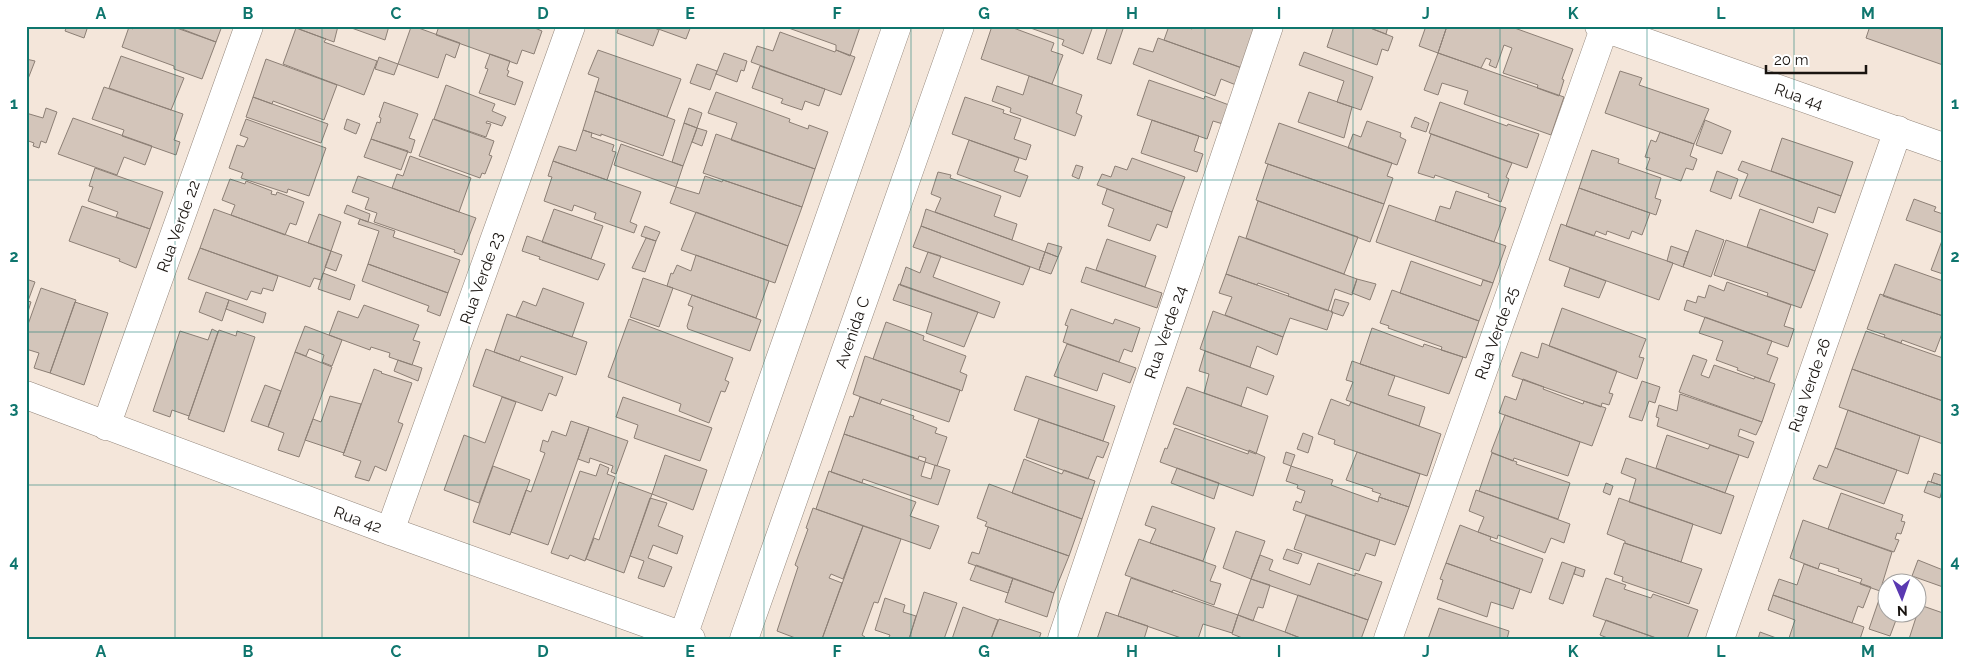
<svg xmlns="http://www.w3.org/2000/svg" width="1969" height="665" font-family="Raleway,sans-serif">
	<style>
		.building { fill: #d3c5ba; stroke: #8c7f75 }
		.lines { fill: none; stroke-linecap: round; stroke-linejoin: round }
		.minor-casing { stroke: #94877c; stroke-width: 29 }
		.minor { stroke: #fff; stroke-width: 28 }
		.grid { fill: none; stroke: #0f766e; stroke-width: 1; stroke-opacity: 0.55 }
		.labels { text-anchor: middle; stroke-width: 4.5; stroke-linejoin: round; paint-order: stroke }
		.street-label { font-size: 16px; fill: #191410; stroke: #fff }
		.neatline { fill: none; stroke: #0f766e; stroke-width: 2 }
		.grid-label { font-size: 16px; text-anchor: middle; font-weight: bold; fill: #0f766e }
	</style>
	<rect width="100%" height="100%" fill="#f4e6da"/>
	<path class="building" d="M67,26h12l8,3 -3,9 -19,-7z
		M133,26h38l45,16 -14,37 -28,-10v-3l-52,-19 7,-20 4,2z
		M174,26h48l-6,16z
		M299,26h39l-4,16 -35,-13z
		M346,26h43l-4,14z
		M413,26l47,17 -5,15 -9,-4 -8,24 -40,-14 13,-37z
		M439,26h91l12,5 -8,23 -12,-4 -5,14 -81,-29z
		M619,26h31l9,4 -6,16 -36,-13z
		M650,26h41l-5,13z
		M783,26h75l2,1 -10,29 -14,-6v-5z
		M992,26h16l46,17 -3,8 12,4 -11,29 -71,-25z
		M1025,26h68l-10,28 -21,-9 2,-5z
		M1108,26h16l-13,38 -14,-5z
		M1169,26h14l9,3 1,-3h37l5,2v-2h9l12,4 -14,38 -78,-28z
		M1334,26h31l28,11 -5,14 -6,-2 -5,16 -50,-18z
		M1365,26h23l-2,8z
		M1426,26h21l-9,27 -19,-7z
		M1447,26h62l64,23 -11,30 2,1 -5,16 -22,-8 1,-3 -35,-12 9,-25 -8,-3 -8,23 -7,-3 2,-5 -5,-2 -5,10 -43,-15z
		M1870,26h62l11,4v35l-77,-27z
		M296,28l30,11 -2,3 53,19 -13,34 -81,-31z
		M780,32l55,20 1,-2 19,7 -14,38 -90,-33 6,-16 16,5z
		M1158,38l84,30 -6,17 -15,-6 -6,17 -82,-32 6,-16 14,4z
		M598,50l83,29 -14,38 -72,-26 4,-13 -11,-4z
		M1304,52l69,25 -12,33 -24,-8 7,-21 -45,-16z
		M724,53l23,8 -3,10 -3,-1 -4,12 -21,-8z
		M1438,53l126,44 -13,38 -87,-31 4,-13 -26,-8 -4,12 -14,-5z
		M490,54l20,7 -3,9 2,1 -2,5 16,6 -8,23 -36,-12 9,-24 -3,-1z
		M121,56l63,22 -13,32 -62,-22z
		M379,57l19,7 -4,11 -19,-6z
		M26,59l9,2 -9,23z
		M266,59l71,26 -13,35 -51,-19 -1,3 -19,-7z
		M697,64l20,7 -7,19 -20,-7z
		M760,66l65,23 -6,17 -14,-5 -3,9 -21,-7 2,-4 -31,-11z
		M1620,71l22,7 -3,7 70,24 -15,35 -89,-31z
		M1029,76l53,19 -6,18 6,3 -7,20 -65,-24 1,-4 -19,-7 5,-15 26,9z
		M1149,80l55,19 1,-3 24,9 -6,19 -10,-3 -6,18 -70,-24z
		M446,85l49,19 -3,7 14,6 -4,9 -15,-5 -1,2 5,1 -5,13 -52,-18z
		M104,87l79,27 -9,26 6,2 -4,13 -54,-19 2,-6 -32,-11z
		M595,91l80,29 -12,36 -62,-22v2l-18,-6z
		M716,92l74,27 -1,3 19,7 1,-4 19,7 -13,37 -84,-29 6,-17 -29,-10z
		M1309,92l43,15 -8,31 -46,-16z
		M253,97l75,27 -7,19 -75,-26z
		M965,97l39,13 -1,3 18,6 -7,20 17,6 -5,15 -74,-26z
		M384,102l34,12 -9,24 6,2 -4,13 -40,-14 6,-17 3,1 1,-5 -2,-1z
		M1440,102l67,24 1,-2 31,10 -12,34 -98,-35z
		M46,108l11,4 -11,31 -5,-2 -2,7 -6,-2 1,-3 -8,-3v-27l17,5z
		M689,108l13,5 -5,15 -13,-5z
		M1415,117l14,6 -3,9 -15,-5z
		M73,118l79,28 -7,19 -21,-8 -7,18 -59,-21z
		M246,119l80,29 -17,48 -21,-7 -1,4 -46,-15 2,-5 -14,-5 8,-23 7,2 4,-9 -8,-3z
		M347,119l13,5 -4,10 -12,-5z
		M433,119l61,22 -5,14 3,1 -7,18 -3,-1 -2,5 -61,-22z
		M1152,120l47,16 -5,15 9,3 -6,18 -56,-19z
		M1705,120l26,11 -9,23 -26,-9z
		M1367,121l34,12 -1,4 6,3 -9,25 -49,-17 5,-14 8,3z
		M684,123l13,5 -14,38 -11,-4z
		M1279,123l113,40 -5,13 6,2 -9,26 -119,-41z
		M697,128l10,3 -5,15 -10,-4z
		M583,130l9,3 -1,4 23,8 -2,6 4,1 -9,28 -54,-19 6,-15 17,5z
		M1660,132l34,12 -4,12 7,3 -4,11 -7,-2 -5,13 -35,-12 4,-11 -5,-1 6,-17 5,2z
		M716,134l99,35 -13,38 -99,-34z
		M1431,134l81,29 -6,14 3,2 -8,23 -13,-5 1,-3 -54,-19 -1,3 -16,-5z
		M1782,138l71,24 -12,34 -70,-25z
		M371,139l37,12 -7,19 -37,-13z
		M969,140l50,18 -5,13 14,5 -8,21 -63,-23z
		M621,144l62,22 -7,21 -62,-22z
		M1592,150l27,9 -1,4 43,15 -6,20 6,2 -5,15 -77,-27z
		M410,156l61,22 -12,34 -67,-24 5,-14 6,2z
		M1132,158l53,19 -13,35 -75,-27 5,-11 9,3 4,-11 12,4z
		M553,161l88,31 -11,30 7,3 -3,8 -40,-14 2,-6 -22,-8 -2,6 -28,-10 8,-24 -4,-1z
		M1742,161l99,35 -6,17 -17,-6 -5,16 -74,-27 9,-22 -10,-4z
		M1268,164l116,40 -14,38 -114,-42z
		M1076,165l7,2 -4,12 -7,-3z
		M95,168l68,24 -13,37 -34,-12 2,-5 -30,-11 5,-14 -4,-1z
		M1717,171l21,8 -7,20 -21,-8z
		M938,172l13,3 -1,3 51,18 -7,20 23,8 -5,16 -77,-28 6,-14 -10,-4z
		M358,176l118,42 -14,37 -8,-3 1,-2 -81,-28 3,-9 -12,-4 4,-11 -17,-6z
		M705,176l17,6 1,-2 79,27 -14,39 -118,-43 6,-16 23,7z
		M230,179l15,5 1,-3 26,10 -1,3 5,1 1,-3 27,10 -8,23 -6,-2 -5,12 -54,-20 4,-10 -13,-5z
		M1579,188l71,25 -8,22 -10,-4 -3,8 -22,-8 -1,4 -10,-4 -2,5 -28,-10z
		M1107,189l65,23 -5,16 -10,-4 -7,17 -42,-15 6,-17 -12,-5z
		M1456,191l50,17 -12,34 -59,-21 5,-15 10,3z
		M1914,199l22,8 -2,4 9,3v19l-37,-13z
		M1258,201l100,36 -14,37 -98,-36z
		M347,205l23,9 -2,8 -24,-9z
		M1389,205l117,41 -13,37 -117,-41z
		M82,206l68,23 -14,39 -17,-7 1,-2 -51,-18z
		M214,209l117,42 -10,29 -7,-2 -4,9 -110,-39z
		M554,209l49,17 -12,33 -49,-17z
		M926,209l119,43 -6,18 -118,-44z
		M1760,209l68,25 -13,37 -68,-24z
		M696,212l92,34 -13,37 -94,-33z
		M319,214l22,8 -10,29 -23,-8z
		M360,219l35,12 -2,6 67,23 -12,33 -80,-29 11,-33 -21,-7z
		M1561,224l112,39 -14,37 -110,-40z
		M645,226l15,6 -4,9 -15,-5z
		M921,226l109,41 -7,18 -110,-38z
		M1696,230l28,10 -13,37 -28,-10z
		M527,236l78,28 -7,16 -59,-21 1,-2 -18,-6z
		M1239,236l118,43 -5,16 -17,-6 -7,22 -40,-15 1,-2 -31,-11 -1,2 -31,-11z
		M646,238l10,3 -11,31 -13,-4z
		M1943,238v36l-12,-4z
		M1107,239l49,17 -11,31 -49,-17z
		M1726,240l89,31 -14,37 -34,-12 1,-3 -54,-18z
		M1048,243l14,4 -4,10 -13,-5z
		M1671,246l17,6 -5,15 -16,-6z
		M200,248l78,28 -5,15 -10,-3 -2,6 -10,-3 -4,9 -59,-21z
		M331,251l11,4 -6,16 -11,-4z
		M928,252l13,4 -8,21 67,25 -6,16 -94,-33 6,-18 14,6z
		M1045,252l13,5 -7,17 -12,-4z
		M696,255l73,26 -13,37 -89,-32 4,-13 2,1 4,-9 14,6z
		M1411,261l70,25 2,-6 10,3 -14,38 -79,-28z
		M368,264l80,29 -8,23 -13,-5 2,-5 -67,-25z
		M1895,264l48,17v35l-60,-20z
		M1086,267l76,26 -5,15 -76,-26z
		M1570,268l36,13 -7,17 -35,-12z
		M323,273l32,12 -5,15 -32,-11z
		M1226,274l107,38 -6,18 -37,-12 -7,19 -58,-22 7,-18 -13,-4z
		M643,278l30,10 -14,39 -29,-10z
		M26,279l9,3 -7,19 3,1 -5,16z
		M1357,279l19,5 -6,16 -18,-7z
		M1727,282l64,23 -7,21 10,3 -6,18 -104,-37 3,-10 9,3 2,-7 7,2 4,-13 15,6z
		M899,284l79,28 -14,35 -38,-14 6,-20 -39,-13z
		M41,288l35,12 -26,73 -16,-5 5,-15 -13,-4v-19z
		M543,288l41,15 -12,34 -56,-20 7,-16 13,5z
		M1392,290l87,31 -13,37 -25,-8 1,-3 -54,-19 1,-2 -9,-3z
		M206,292l23,8 -7,21 -23,-9z
		M1880,294l63,22v15l-8,21 -33,-12 -1,3 -17,-6 1,-2 -18,-6z
		M692,295l69,25 -11,31 -62,-22 -1,-3 6,-19 -5,-2z
		M1335,299l14,4 -6,13 -12,-4z
		M229,300l37,13 -3,10 -37,-14z
		M75,302l33,11 -24,72 -34,-12z
		M364,305l55,20 -6,15 7,2 -8,23 -23,-8 1,-4 -19,-6 -1,3 -41,-15 9,-24 20,7z
		M1562,308l84,31 -7,18 5,1 -7,21 -88,-33z
		M1071,309l42,15 2,-5 25,9 -8,24 -8,-3 -5,13 -56,-20 5,-16 -3,-1z
		M1213,311l70,26 -6,18 -20,-9 -7,21 -50,-18z
		M507,314l80,28 -11,33 -55,-19 -2,5 -25,-9z
		M1705,317l67,24 -5,13 11,4 -9,24 -32,-12 1,-2 -22,-8 7,-19 -24,-8z
		M629,319l104,39 -8,22 4,2 -4,10 -4,-1 -12,32 -30,-12 2,-7 -73,-27z
		M886,322l38,14 -1,4 43,16 -6,16 7,3 -5,16 -89,-32z
		M305,326l37,14 -10,26 -10,-4 2,-7 -15,-6 -3,7 -11,-4z
		M1372,328l51,19 1,-3 39,13 -14,37 -89,-30z
		M212,329l6,3 -29,84 -17,-6 -2,7 -17,-6 27,-80 28,9z
		M219,330l17,6 1,-5 18,6 -31,95 -36,-13z
		M1866,331l77,27v43l-91,-32z
		M1542,343l75,28 -8,22 4,1 -4,11 -7,-2 -1,4 -89,-31 9,-24 17,6z
		M1067,344l69,24 -6,15 -27,-10 -6,18 -43,-15z
		M486,349l77,28 -7,19 -7,-3 -7,18 -69,-25z
		M1205,351l69,25 -7,19 -20,-8 -6,19 -37,-13 5,-19 -10,-3z
		M295,352l37,15 -33,90 -21,-7 6,-17 -16,-6z
		M1693,355l14,5 -6,15 8,3 5,-13 40,14 1,-2 20,7 -13,38 -83,-30z
		M865,356l95,34 -11,32 -67,-23 -2,5 -27,-10z
		M398,360l24,8 -4,13 -24,-10z
		M1352,361l43,15 -7,19 37,12 -6,19 -73,-26 7,-18 -7,-2z
		M374,369l8,3 -1,1 31,10 -14,39 5,2 -17,47 -11,-5 -6,15 -14,-4 6,-16 -18,-6z
		M1852,369l91,32v43l-104,-37z
		M1026,376l89,30 -12,35 -89,-31z
		M1523,379l21,8 -1,2 40,15 1,-3 22,7 -14,38 -93,-33 6,-17 11,4z
		M1642,381l18,6 -5,16 -6,-2 -7,20 -13,-4z
		M265,385l16,6 -13,36 -17,-6z
		M1187,387l81,29 -12,38 -83,-30z
		M1680,394l82,28 -6,13 -16,-6 -2,7 16,6 -6,16 -91,-32 2,-8 -3,-1 3,-12 18,6z
		M330,396l31,8 -17,49 -39,-13 8,-21 8,3z
		M502,397l14,5 -37,101 -35,-13 20,-55 21,8z
		M623,397l89,31 -12,33 -66,-23 4,-13 -22,-8z
		M860,397l54,19 -1,3 24,9 -2,5 12,4 -10,29 -12,-4 1,-4 -7,-2 -1,3 -74,-25 6,-18 3,1z
		M1331,399l18,7 2,-4 90,32 -14,42 -93,-32 1,-4 -17,-6z
		M1848,410l72,26 -12,38 -73,-26z
		M1505,415l75,27 -12,34 -54,-18 -1,3 -22,-9z
		M1039,419l70,24 -6,15 -6,-2 -9,23 -62,-22z
		M571,421l18,6 -41,118 -37,-13 15,-42 5,2 14,-39 -5,-2 3,-11 5,2 4,-11 14,5z
		M589,427l39,14 -12,33 -5,-2 2,-6 -23,-8 -1,5 -11,-4z
		M1175,428l73,26 1,-4 16,7 -12,39 -93,-34 5,-14 2,1z
		M1303,433l10,4 -5,16 -11,-4z
		M844,434l81,28 -4,14 10,3 4,-14 15,5 -12,35 -75,-26 -1,4 -31,-11z
		M1667,435l41,14 2,-4 29,10 -14,38 -69,-25z
		M1835,448l62,22 -13,34 -71,-25 6,-14 8,3z
		M1286,452l9,3 -4,11 -8,-3z
		M1357,452l63,22 -11,33 -30,-10 2,-3 -9,-3 1,-2 -27,-9z
		M1492,453l25,9 -1,2 54,19 -12,36 -79,-28z
		M665,455l42,15 -14,40 -41,-16z
		M1626,458l108,38 -13,38 -92,-32 7,-23 -15,-6z
		M1024,459l38,15 2,-4 31,11 -13,38 -70,-26z
		M600,464l9,4 -2,6 8,3 -30,84 -15,-6 -2,4 -17,-6 29,-82 16,5z
		M493,466l37,14 -20,55 -37,-13z
		M1291,466l42,14 -2,5 47,17 1,-5 30,10 -14,38 -102,-35 3,-9 5,2 4,-12 -8,-3 1,-3 -12,-4z
		M1177,468l42,15 -5,16 -43,-16z
		M829,471l87,31 -6,14 29,10 -9,23 -114,-40z
		M1934,473l9,3v10l-12,-4z
		M1928,481l15,5 -3,12 -16,-6z
		M619,482l33,12 -28,79 -38,-14 8,-21 5,2z
		M1606,483l7,3 -3,9 -7,-3z
		M989,484l93,35 -13,37 -84,-30 2,-4 -10,-4z
		M1476,490l94,34 -6,19 -13,-5 -6,15 -47,-18 -1,4 -19,-7 6,-15 -15,-6z
		M1841,493l62,22 -2,6 4,1 -4,12 -4,-1 -2,6 4,1 -5,12 -66,-23z
		M650,498l17,5 -9,23 25,10 -6,18 -24,-9 -5,13 24,9 -8,20 -26,-9 6,-17 -14,-5z
		M1619,498l74,26 -12,38 -56,-19v-2l-18,-7z
		M1152,506l63,22 -12,33 -53,-18 6,-14 -11,-4z
		M813,508l50,18 -20,53 -12,-5 -2,4 13,5 -20,56h-24l-21,-8 21,-64 -3,-2 13,-36 -2,-1z
		M1306,515l74,25 -5,16 -9,-3 -7,18 -65,-22z
		M1803,520l89,32 -12,39 -20,-7 2,-5 -24,-8 1,-2 -19,-6 -2,6 -28,-11z
		M1460,525l31,12 -1,3 53,19 -12,34 -85,-30z
		M863,526l38,13 -23,64 -4,-1 -12,33 3,2v2h-43z
		M988,527l81,29 -15,37 -86,-30 4,-11 7,2z
		M1236,531l29,10 -14,38 -28,-11z
		M1139,539l77,27 -6,15 11,3 -7,21 -41,-15 -1,2 -47,-17z
		M1624,543l78,26 -13,35 -67,-23 1,-4 -9,-3z
		M1287,549l15,5 -4,10 -15,-5z
		M1260,555l13,5 -4,10 41,15 8,-22 37,13v-3l27,9 -14,38 -117,-41z
		M1918,560l25,10v17l-31,-11z
		M1562,562l14,5 -13,37 -14,-5z
		M1446,563l74,26 -7,20 -22,-7 -4,15 -50,-18 6,-19 -3,-1z
		M1804,564l67,23 -8,21 -5,-2 -6,17 -79,-28 6,-16 18,6z
		M976,565l37,13 -5,15 -38,-13z
		M1576,567l9,3 -2,7 -9,-3z
		M1013,578l41,15 -7,24 -42,-15z
		M1131,578l107,37 -6,18 -29,-9 -5,15h-14l-66,-23z
		M1606,578l20,7 -2,4 27,9 2,-4 45,16 -11,29h-28l-66,-23z
		M1251,579l19,6 -7,23 -5,-1 -5,14 -15,-6z
		M1882,591l4,2v19h13l-9,24 -21,-7z
		M924,592l33,11 -13,36h-35z
		M1298,595l70,25 -7,19h-58l-18,-7z
		M1773,595l91,32 -4,12 -71,-1 6,-18 -27,-10z
		M885,598l20,7 -2,7 13,4 -7,23h-21l2,-4 -15,-5z
		M1920,605l23,8v26h-34z
		M963,607l35,13 -7,19h-39z
		M1439,608l70,23 -2,8h-79z
		M1106,612l42,14 -4,13h-47z
		M1238,615l47,17 18,7h-58l-13,-5z
		M999,619l42,14 -2,6h-48z
		M1606,620l53,19h-49l-10,-4z
		M1760,632l19,7h-21z"/>
	<g class="lines">
		<g class="minor-casing">
			<path id="minor" d="M1599,26l344,121
				M26,395l364,136 301,108
				M106,426l143,-400
				M390,531l181,-505
				M682,639l215,-613
				M744,639l216,-613
				M1062,639l207,-613
				M1388,639l217,-613
				M1720,639l178,-509"/>
		</g>
		<use href="#minor" class="minor"/>
	</g>
	<path class="grid" d="M175,26v613M322,26v613M469,26v613M616,26v613M764,26v613M911,26v613M1058,26v613M1205,26v613M1353,26v613M1500,26v613M1647,26v613M1794,26v613M26,180h1917M26,332h1917M26,485h1917"/>
	<g class="labels">
		<g class="street-label">
			<text transform="translate(1799 96) rotate(19)" y="6">Rua 44</text>
			<text transform="translate(178 226) rotate(-70)" y="6">Rua Verde 22</text>
			<text transform="translate(481 278) rotate(-70)" y="6">Rua Verde 23</text>
			<text transform="translate(852 332) rotate(-71)" y="6">Avenida C</text>
			<text transform="translate(1165 332) rotate(-71)" y="6">Rua Verde 24</text>
			<text transform="translate(1496 333) rotate(-70)" y="6">Rua Verde 25</text>
			<text transform="translate(1809 385) rotate(-71)" y="6">Rua Verde 26</text>
			<text transform="translate(358 519) rotate(20)" y="6">Rua 42</text>
		</g>
	</g>
	<rect width="1969" height="665" fill="none" stroke="#ffffff" stroke-width="55"/>
	<g transform="translate(1902 598) rotate(178)"><circle r="24" fill="#ffffff" stroke="#a3a19f"/>
	<path d="M0-4L9 19L0 12L-9 19Z" fill="#5a39b1"/>
	<text y="-8" font-size="14" font-weight="bold" text-anchor="middle" fill="#191410">N</text>
	</g>
	<path d="M1766 65v8h100v-8" fill="none" stroke="#191410" stroke-width="2.5"/>
	<text x="1774" y="65" font-size="15" fill="#191410" stroke="#ffffff" stroke-width="4" paint-order="stroke">20 m</text>
	<rect x="28" y="28" width="1914" height="610" class="neatline"/>
	<g class="grid-label">
		<text x="101" y="19">A</text>
		<text x="248" y="19">B</text>
		<text x="396" y="19">C</text>
		<text x="543" y="19">D</text>
		<text x="690" y="19">E</text>
		<text x="837" y="19">F</text>
		<text x="984" y="19">G</text>
		<text x="1132" y="19">H</text>
		<text x="1279" y="19">I</text>
		<text x="1426" y="19">J</text>
		<text x="1573" y="19">K</text>
		<text x="1721" y="19">L</text>
		<text x="1868" y="19">M</text>
		<text x="14" y="109">1</text>
		<text x="1955" y="109">1</text>
		<text x="14" y="262">2</text>
		<text x="1955" y="262">2</text>
		<text x="14" y="414">3</text>
		<text x="1955" y="414">3</text>
		<text x="14" y="567">4</text>
		<text x="1955" y="567">4</text>
		<text x="101" y="657">A</text>
		<text x="248" y="657">B</text>
		<text x="396" y="657">C</text>
		<text x="543" y="657">D</text>
		<text x="690" y="657">E</text>
		<text x="837" y="657">F</text>
		<text x="984" y="657">G</text>
		<text x="1132" y="657">H</text>
		<text x="1279" y="657">I</text>
		<text x="1426" y="657">J</text>
		<text x="1573" y="657">K</text>
		<text x="1721" y="657">L</text>
		<text x="1868" y="657">M</text>
	</g>
</svg>
